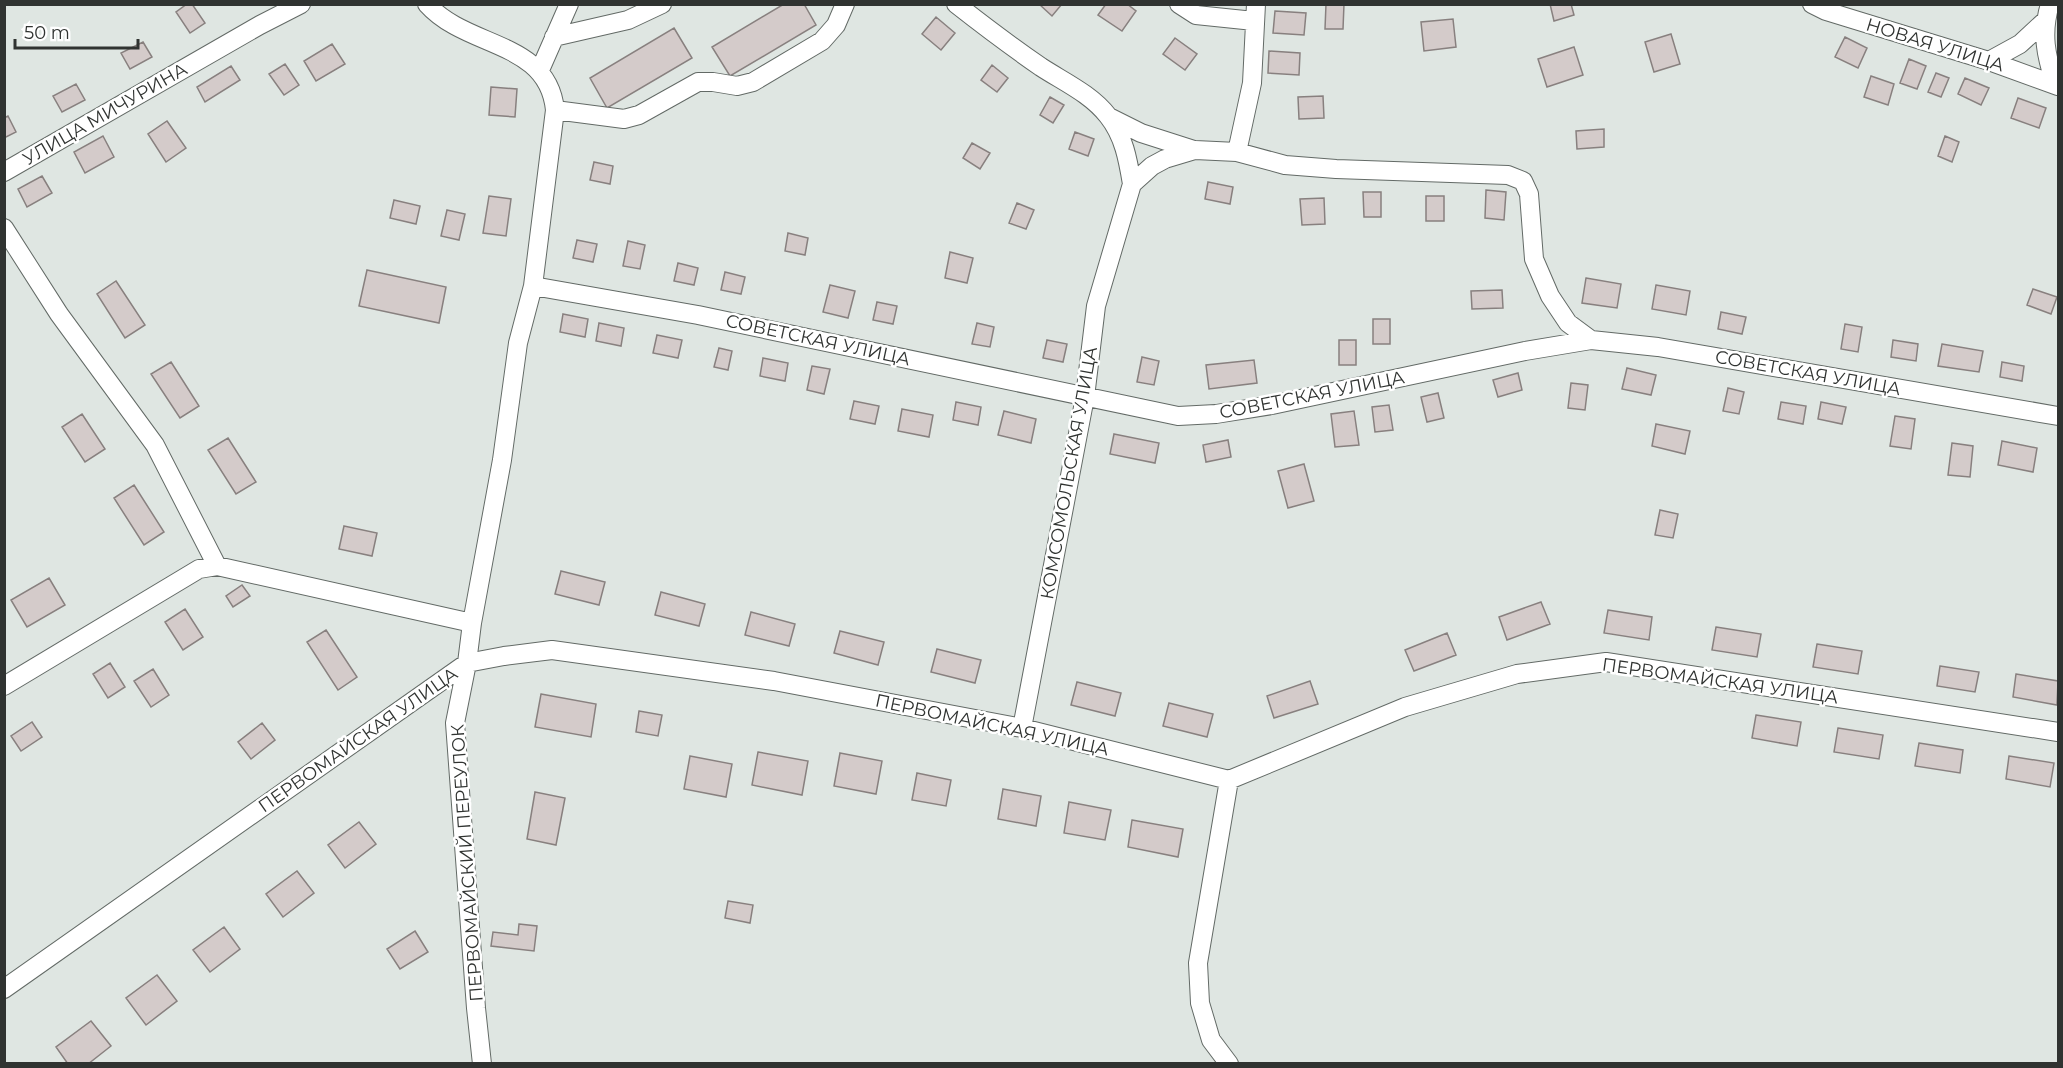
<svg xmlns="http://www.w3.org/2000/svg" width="2063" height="1068" font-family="Montserrat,sans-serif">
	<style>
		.building { fill: #d4cbca; stroke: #88807f; stroke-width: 1.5 }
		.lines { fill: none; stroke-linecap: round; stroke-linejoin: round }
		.minor-casing { stroke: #636a66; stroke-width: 20 }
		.minor { stroke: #fff; stroke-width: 18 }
		.labels { text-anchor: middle; stroke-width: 5; stroke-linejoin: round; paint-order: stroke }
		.street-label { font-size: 18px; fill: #303331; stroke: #fff }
	</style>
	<rect width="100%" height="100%" fill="#dfe6e2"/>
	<path class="building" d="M187,4h5l13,19 -15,10 -14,-21z
		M784,4h20l12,21 -86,51 -18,-29z
		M1039,4h23l-10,12z
		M1106,4h21l9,7 -14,20 -24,-16z
		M1326,4h18l-1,25h-18z
		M1550,4h21l3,11 -20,6z
		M1275,11l31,2 -2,22 -31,-2z
		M936,17l19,16 -14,17 -19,-16z
		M1453,19l3,28 -32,4 -3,-29z
		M674,28l18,30 -85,50 -17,-30z
		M1671,34l9,30 -26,8 -9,-30z
		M1845,37l22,11 -9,20 -23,-11z
		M1175,38l22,16 -12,16 -22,-16z
		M143,42l9,15 -22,12 -9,-16z
		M332,44l13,20 -29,17 -12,-20z
		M1574,47l9,28 -36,12 -9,-28z
		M1269,51l31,2 -1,22 -31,-2z
		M1909,59l17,7 -9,23 -17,-6z
		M285,64l14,21 -15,10 -15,-21z
		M992,65l16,13 -11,14 -16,-12z
		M231,66l9,14 -35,22 -8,-15z
		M1936,73l13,5 -8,19 -13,-5z
		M1871,76l23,8 -6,21 -24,-8z
		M1965,78l24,10 -8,17 -23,-11z
		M76,84l9,16 -23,12 -9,-16z
		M491,87l26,2 -2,28 -26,-2z
		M1323,96l1,22 -25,1 -1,-22z
		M1050,97l14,8 -11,18 -13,-8z
		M2018,98l28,10 -7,20 -28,-10z
		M8,116l8,16 -12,6v-20z
		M167,121l19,27 -20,14 -18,-28z
		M1604,129v18l-27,2 -1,-18z
		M1075,132l19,7 -6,17 -19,-7z
		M103,136l11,21 -29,16 -11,-21z
		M1945,136l14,6 -7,20 -14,-6z
		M972,143l18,10 -10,16 -17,-11z
		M594,162l19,4 -3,18 -20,-4z
		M42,176l10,17 -25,14 -9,-18z
		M1208,182l25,5 -3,17 -25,-5z
		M1486,190l20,2 -2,28 -19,-2z
		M1363,192h18v25h-17z
		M489,196l22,3 -5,37 -23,-3z
		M1426,196h18v25h-18z
		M1324,198l1,26 -23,1 -2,-26z
		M394,200l26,6 -4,18 -26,-6z
		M1017,203l17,7 -8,19 -17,-6z
		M447,210l18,4 -6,26 -18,-4z
		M788,233l20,5 -3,17 -20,-4z
		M577,240l20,4 -4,18 -20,-4z
		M628,241l17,4 -5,24 -17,-3z
		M950,252l23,6 -6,25 -22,-5z
		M678,263l20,5 -4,17 -20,-4z
		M367,270l79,17 -7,36 -80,-17z
		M725,272l20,5 -4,17 -20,-4z
		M1586,278l35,6 -4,24 -35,-5z
		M116,281l29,44 -20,13 -28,-44z
		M830,285l25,6 -7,27 -25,-6z
		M1656,285l34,6 -4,24 -34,-6z
		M2033,289l24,8 -6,17 -24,-9z
		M1502,290l1,18 -31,1 -1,-18z
		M877,302l20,4 -4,18 -20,-4z
		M1721,312l25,5 -4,17 -24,-5z
		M563,314l25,5 -3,18 -25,-5z
		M1373,319h17v25h-17z
		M599,323l25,5 -3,18 -25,-5z
		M977,323l17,4 -4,20 -18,-3z
		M1845,324l17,3 -4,25 -17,-3z
		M657,335l25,5 -4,18 -25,-5z
		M1047,340l20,4 -4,18 -20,-4z
		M1339,340h17v25h-17z
		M1893,340l25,4 -2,17 -25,-4z
		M1942,344l41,7 -4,21 -41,-6z
		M719,348l13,3 -4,19 -14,-3z
		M1142,357l17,4 -5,24 -17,-3z
		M763,358l25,5 -3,18 -25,-5z
		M1254,360l3,23 -48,6 -3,-24z
		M171,362l28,44 -19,12 -29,-44z
		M2002,362l22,4 -2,15 -22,-4z
		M812,366l18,3 -6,25 -17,-4z
		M1627,368l29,7 -5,20 -29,-6z
		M1518,373l4,17 -24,7 -5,-17z
		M1571,383l17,2 -3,25 -17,-2z
		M1728,388l16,4 -5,22 -16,-3z
		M1438,393l6,25 -17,4 -6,-25z
		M854,401l25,5 -4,18 -25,-5z
		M956,402l25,5 -3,18 -25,-5z
		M1781,402l25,4 -3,18 -25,-5z
		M1821,402l25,5 -4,17 -24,-5z
		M1389,405l4,25 -18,2 -3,-25z
		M902,409l31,6 -4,22 -31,-6z
		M1004,411l32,8 -5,24 -33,-8z
		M1354,411l5,34 -24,2 -4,-33z
		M82,414l23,35 -20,13 -23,-35z
		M1895,416l20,3 -4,30 -21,-3z
		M1656,424l34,7 -5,23 -33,-8z
		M1114,434l45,9 -4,20 -45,-9z
		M228,438l28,44 -20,12 -28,-44z
		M1228,440l3,17 -25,5 -3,-17z
		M2002,441l35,7 -4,24 -35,-7z
		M1952,443l21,3 -3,31 -22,-2z
		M1304,464l10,37 -26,7 -10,-37z
		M134,485l30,47 -20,13 -30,-47z
		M1660,510l18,4 -5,24 -18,-3z
		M344,526l33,7 -5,23 -33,-7z
		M561,571l44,11 -6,23 -44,-11z
		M49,578l16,27 -38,22 -16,-27z
		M242,585l8,11 -17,11 -7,-11z
		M661,592l44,12 -6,22 -44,-11z
		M1541,602l9,22 -43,16 -8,-23z
		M185,609l18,28 -20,13 -18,-28z
		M1608,610l44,7 -3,23 -45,-7z
		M751,612l44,12 -6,22 -44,-11z
		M1716,627l45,7 -4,23 -45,-7z
		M326,630l31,47 -19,13 -31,-48z
		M840,631l44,11 -6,23 -44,-12z
		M1447,633l9,22 -42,16 -9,-21z
		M1817,644l45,7 -4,23 -45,-7z
		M937,649l44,11 -6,23 -44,-11z
		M110,663l15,24 -17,11 -15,-24z
		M1940,666l39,6 -4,20 -38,-6z
		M153,669l16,26 -18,12 -17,-26z
		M2016,674l42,7 -1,24 -44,-8z
		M1310,681l8,23 -44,14 -7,-22z
		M1077,682l44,11 -6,23 -44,-11z
		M541,694l55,10 -5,33 -56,-10z
		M1169,703l44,11 -6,23 -44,-11z
		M639,711l23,4 -4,21 -22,-4z
		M1756,715l45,7 -4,24 -45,-8z
		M32,722l10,15 -21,14 -10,-15z
		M262,723l13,17 -24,19 -13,-17z
		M1838,728l45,7 -4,24 -45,-7z
		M1919,743l44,7 -3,23 -45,-7z
		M758,752l50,9 -6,34 -50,-10z
		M840,753l42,8 -6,33 -42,-8z
		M690,756l42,8 -6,33 -42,-8z
		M2009,756l45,7 -4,24 -44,-8z
		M917,773l34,7 -5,26 -34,-6z
		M1003,789l38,7 -5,30 -38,-7z
		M535,792l30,6 -9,47 -29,-6z
		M1069,802l42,8 -6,30 -41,-7z
		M1132,820l51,9 -5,28 -50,-10z
		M359,822l17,22 -31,24 -17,-23z
		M297,871l17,22 -31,24 -17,-23z
		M728,901l25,4 -3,18 -25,-5z
		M519,924l18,2 -3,25 -43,-5 2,-14 25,3z
		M224,927l16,22 -30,23 -17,-22z
		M415,931l13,21 -28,17 -13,-20z
		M157,975l20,26 -31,24 -20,-27z
		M91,1021l20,25 -23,18h-20l-12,-17z"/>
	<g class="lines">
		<g class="minor-casing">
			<path id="minor" d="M427,4c40,45 121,36 128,106l-22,176 -15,57 -16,117 -30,163 -5,40 -12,60 21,285 6,56
				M956,4c28,22 56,43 85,63 23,15 50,27 67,49 16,20 20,44 24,68
				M1179,4l17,11 58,6
				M1812,4l14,7 163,50 69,25
				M2050,4c-9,30 -4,51 5,80
				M554,37l74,-17 34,-16
				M1989,61l31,-17 26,-24
				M540,70l29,-66
				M555,110l69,9 15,-4 59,-33h15l24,4 16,-4 69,-41 14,-16 9,-21
				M1109,117l32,16 53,17
				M1237,152l15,-69 4,-79
				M4,172l256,-147 41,-21
				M4,228l55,86 96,131 62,121
				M533,286l165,29 480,101 38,-2 56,-9 253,-54 66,-11 67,7 400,69
				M4,686l195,-117 18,-3 255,57
				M1022,728l63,-331 11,-91 36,-122 20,-18 13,-7 30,-9 42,2 48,13 51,4 172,6 15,6 6,13 5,65 16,37 18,27 23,17
				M4,989l463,-326 37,-7 48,-6 222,31 248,47 207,52 176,-73 112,-33 89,-12 452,70
				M1229,1064l-18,-24 -11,-37 -2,-40 31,-183"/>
		</g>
		<use href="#minor" class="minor"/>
	</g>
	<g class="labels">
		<g class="street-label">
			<text transform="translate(1935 45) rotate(17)" y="6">НОВАЯ УЛИЦА</text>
			<text transform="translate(105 114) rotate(-30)" y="6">УЛИЦА МИЧУРИНА</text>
			<text transform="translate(818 340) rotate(12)" y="6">СОВЕТСКАЯ УЛИЦА</text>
			<text transform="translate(1808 373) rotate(10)" y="6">СОВЕТСКАЯ УЛИЦА</text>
			<text transform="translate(1312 395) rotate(-11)" y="6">СОВЕТСКАЯ УЛИЦА</text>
			<text transform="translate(1069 473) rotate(-80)" y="6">КОМСОМОЛЬСКАЯ УЛИЦА</text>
			<text transform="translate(1720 681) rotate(8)" y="6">ПЕРВОМАЙСКАЯ УЛИЦА</text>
			<text transform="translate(992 725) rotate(12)" y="6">ПЕРВОМАЙСКАЯ УЛИЦА</text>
			<text transform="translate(358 740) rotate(-35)" y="6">ПЕРВОМАЙСКАЯ УЛИЦА</text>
			<text transform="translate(467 863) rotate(-94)" y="6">ПЕРВОМАЙСКИЙ ПЕРЕУЛОК</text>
		</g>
	</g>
	<rect width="2063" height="1068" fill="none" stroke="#303331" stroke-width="12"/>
	<path d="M15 39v9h123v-9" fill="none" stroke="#303331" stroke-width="3"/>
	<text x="24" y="39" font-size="18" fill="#303331" stroke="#ffffff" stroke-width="4.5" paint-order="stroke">50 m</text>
</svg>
